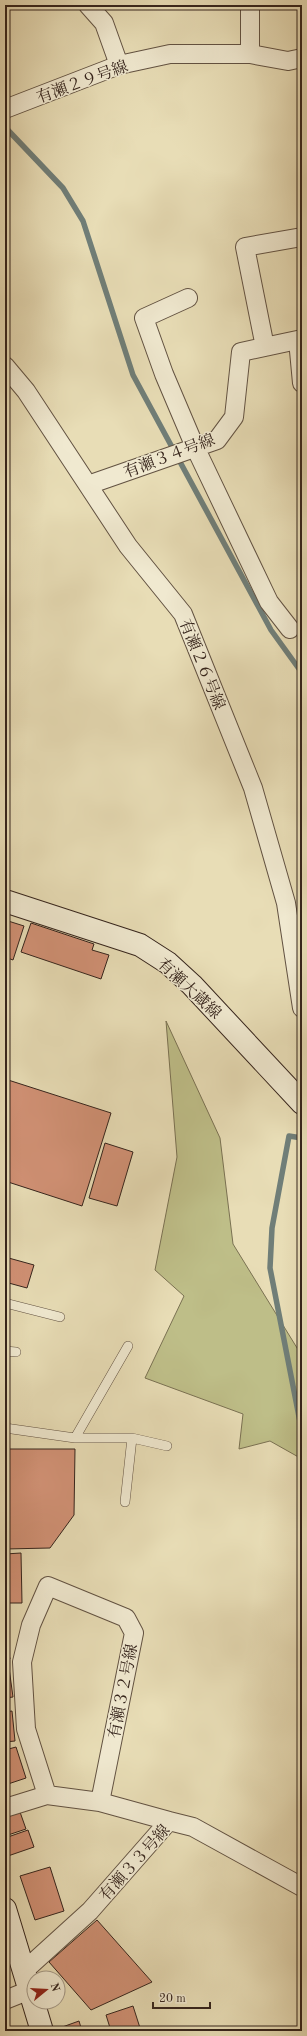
<svg xmlns="http://www.w3.org/2000/svg" width="307" height="2036" font-family="'Old Standard TT','Noto Serif JP',serif">
	<style>
		.green { fill: #bebe88; stroke: #7a7152 }
		.lines { fill: none; stroke-linecap: round; stroke-linejoin: round }
		.stream { stroke: #707e78; stroke-width: 5.5 }
		.building { fill: #d19175; stroke: #35241c }
		.lane-casing { stroke: #625242; stroke-width: 10 }
		.street-casing { stroke: #625242; stroke-width: 20 }
		.secondary-casing { stroke: #35241c; stroke-width: 24 }
		.lane { stroke: #f0e9d0; stroke-width: 9 }
		.street { stroke: #f0e9d0; stroke-width: 18 }
		.secondary { stroke: #f0e9d0; stroke-width: 22 }
		.labels { text-anchor: middle; stroke-width: 3; stroke-linejoin: round; paint-order: stroke }
		.street-label { font-size: 16px; fill: #35241c; stroke: #f0e9d0 }
	</style>
	<rect width="100%" height="100%" fill="#e8ddb6"/>
	<filter id="stains"><feTurbulence type="fractalNoise" baseFrequency=".005" numOctaves="4"/><feColorMatrix values="0 0 0 0 .2 0 0 0 0 .09 0 0 0 0 .02 0 0 0 .5 -.17"/></filter>
	<radialGradient id="worn" r=".72"><stop offset=".6" stop-color="#630" stop-opacity="0"/><stop offset="1" stop-color="#630" stop-opacity=".3"/></radialGradient>
	<path class="green" d="M166,1021l54,117 13,106 69,112v103l-32,-18 -31,8 4,-35 -98,-36 39,-82 -29,-26 22,-113z"/>
	<g class="lines">
		<path class="stream" d="M5,127l58,61 20,33 50,154 138,255 31,43
			M302,1138l-13,-2 -17,92 -2,40 32,164"/>
	</g>
	<path class="building" d="M5,920l19,6 -11,34 -8,-3z
		M31,923l63,21 -2,6 17,5 -8,24 -80,-27z
		M5,1079l106,34 -29,93 -77,-25z
		M105,1143l28,9 -16,54 -28,-8z
		M5,1257l29,8 -7,23 -22,-6z
		M5,1449h70l-1,66 -24,33 -45,1z
		M21,1553l1,50h-17v-49z
		M5,1637l5,22 -5,1z
		M9,1668l4,29 -8,1v-29z
		M12,1711l3,30 -10,1v-30z
		M16,1747l10,31 -21,7v-35z
		M20,1812l6,17 -21,7v-19z
		M28,1830l6,17 -29,10v-19z
		M50,1867l14,44 -29,9 -15,-44z
		M97,1920l55,62 -61,28 -42,-48z
		M133,2006l8,25h-30l-5,-16z
		M79,2021l3,10h-27l-1,-1z"/>
	<g class="lines">
		<g class="lane-casing">
			<path id="lane" d="M5,1303l55,14
				M5,1351l11,1
				M5,1428l70,10h57l35,8
				M75,1438l53,-92
				M125,1502l7,-64"/>
		</g>
		<g class="street-casing">
			<path id="street" d="M88,5l16,18 15,42
				M250,5v49
				M5,109l114,-44 51,-11h80l38,7 14,-3
				M188,298l-44,20 20,56 31,73 74,155 21,27
				M298,340l4,43
				M265,347l-20,-100 57,-10
				M5,366l21,25 102,155 55,68 70,174 33,115 16,105
				M88,485l129,-45 17,-23 7,-65 61,-13
				M47,1795l-21,-66 -4,-67 9,-37 17,-39 78,32 8,15 -34,169
				M5,1808l42,-13 53,7 69,19
				M25,1970l65,-59 79,-90 24,6 109,60
				M5,2000l25,-10"/>
		</g>
		<g class="secondary-casing">
			<path id="secondary" d="M5,901l135,44 28,18 24,22 110,118
				M5,1909l37,122"/>
		</g>
		<use href="#lane" class="lane"/>
		<use href="#street" class="street"/>
		<use href="#secondary" class="secondary"/>
	</g>
	<g class="labels">
		<g class="street-label">
			<text transform="translate(82 81) rotate(-20)" y="6">有瀬２９号線</text>
			<text transform="translate(169 455) rotate(-21)" y="6">有瀬３４号線</text>
			<text transform="translate(203 664) rotate(68)" y="6">有瀬２６号線</text>
			<text transform="translate(190 988) rotate(43)" y="6">有瀬大蔵線</text>
			<text transform="translate(122 1691) rotate(-79)" y="6">有瀬３２号線</text>
			<text transform="translate(134 1862) rotate(-48)" y="6">有瀬３３号線</text>
		</g>
	</g>
	<rect width="307" height="2036" fill="none" stroke="#e8ddb6" stroke-width="20"/>
	<rect x="6" y="6" width="295" height="2024" fill="none" stroke="#35241c" stroke-width="2"/>
	<rect x="10" y="10" width="287" height="2016" fill="none" stroke="#35241c"/>
	<g transform="translate(46 1990) rotate(72)"><circle r="19" fill="#f0e9d0" stroke="#a59a88"/>
	<path d="M0-3L7 15L0 10L-7 15Z" fill="#8f2418"/>
	<text y="-6" font-size="11" font-weight="bold" text-anchor="middle" fill="#35241c">N</text>
	</g>
	<path d="M153 2002v6h57v-6" fill="none" stroke="#35241c" stroke-width="2"/>
	<text x="159" y="2002" font-size="12" fill="#35241c" stroke="#f0e9d0" stroke-width="3" paint-order="stroke">20 m</text>
	<rect width="100%" height="100%" filter="url(#stains)"/>
	<rect width="100%" height="100%" fill="url(#worn)"/>
</svg>
